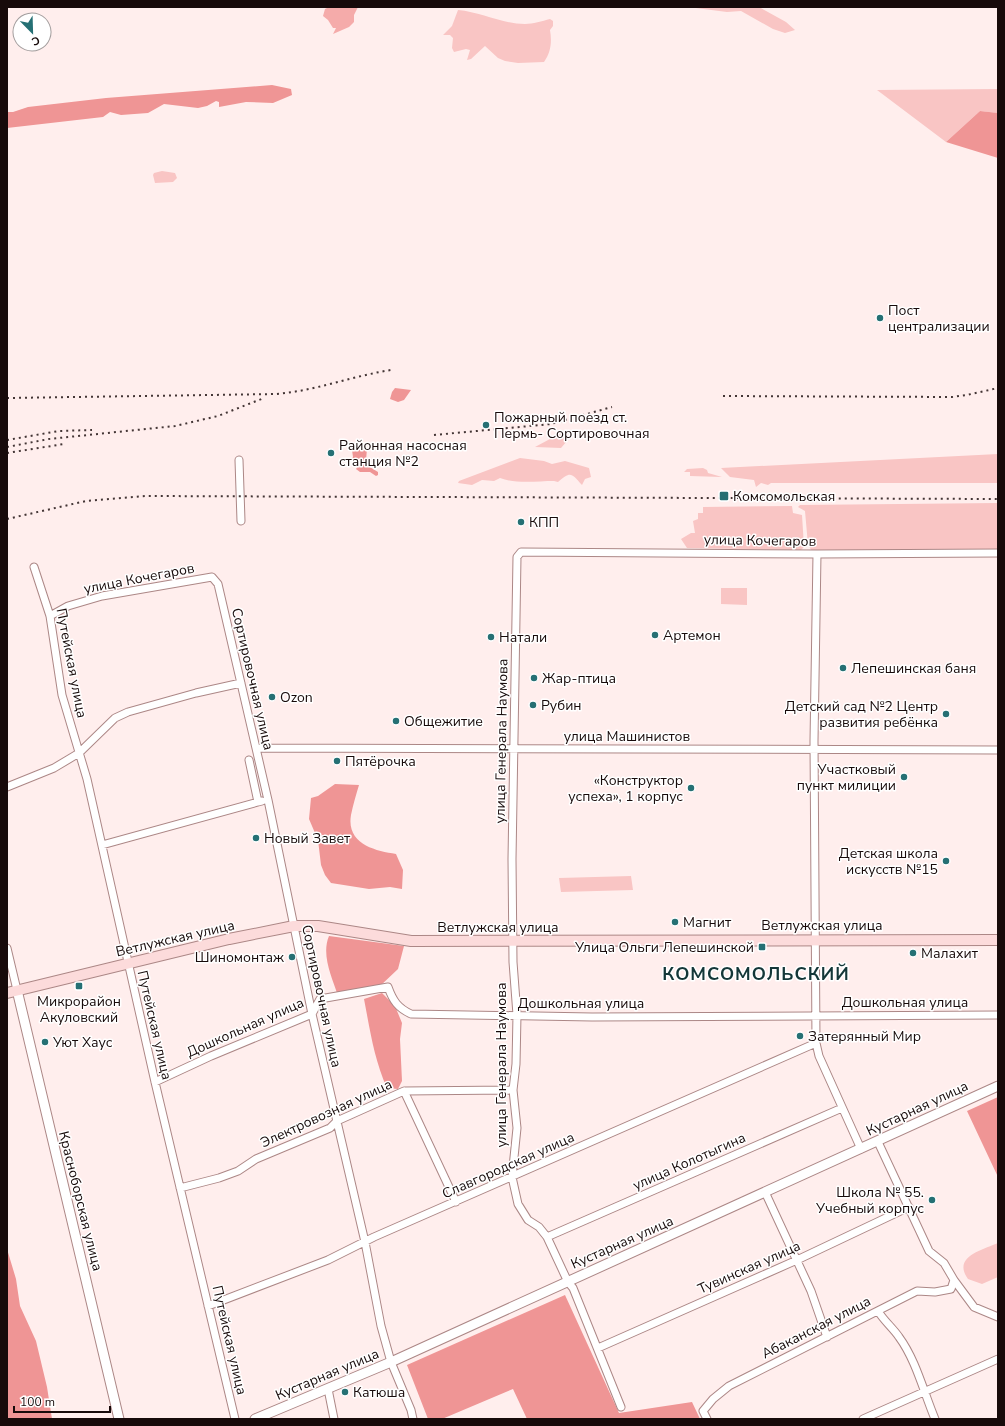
<svg xmlns="http://www.w3.org/2000/svg" width="1005" height="1426" font-family="'Nunito Sans',sans-serif">
	<style>
		.green { fill: #f9c5c4 }
		.forest { fill: #ef9595 }
		.water { fill: #f5abaa }
		.lines { fill: none; stroke-linecap: round; stroke-linejoin: round }
		.minor-casing { stroke: #ac8786; stroke-width: 9 }
		.tertiary-casing { stroke: #ac8786; stroke-width: 11 }
		.secondary-casing { stroke: #ac8786; stroke-width: 12 }
		.minor { stroke: #fff; stroke-width: 7 }
		.tertiary { stroke: #fff; stroke-width: 9 }
		.secondary { stroke: #fcdbdb; stroke-width: 10 }
		.rail { stroke: #433535; stroke-width: 2; stroke-dasharray: 2 4; stroke-linecap: butt }
		.poi-dot { fill: #257074; stroke: #fff; stroke-width: 1.5 }
		.labels { text-anchor: middle; stroke-width: 3; stroke-linejoin: round; paint-order: stroke }
		.poi-label { font-size: 14px; fill: #170a0a; stroke: #fff; text-anchor: start }
		.street-label { font-size: 14px; fill: #170a0a; stroke: #fff }
		.district-label { font-size: 18px; font-weight: bold; letter-spacing: 1px; fill: #143738; stroke: #fff }
	</style>
	<rect width="100%" height="100%" fill="#ffeeed"/>
	<path class="green" d="M688,7h71l27,15 9,8 -10,3 -12,-4 -32,-18 -14,1z
		M458,10c23,2 44,14 67,14 8,0 17,-3 25,-5l3,2v5l-3,4c2,12 1,22 -6,32l-26,1 -13,-2 -7,-3 -13,-12 -14,13 -4,1 3,-10 -4,-1 -12,3 -2,-4 1,-10 -3,-3h-7l9,-9z
		M998,89v24l-18,-2 -34,31 -69,-52z
		M162,171l13,2 2,5 -4,4 -18,1 -2,-8 1,-2z
		M565,431l3,2 -1,8 -6,7 -26,-1z
		M998,454v29h-227l-3,2 -7,-2 -5,4 -2,-7 -24,-3 -9,-9z
		M520,458l24,3 8,3 13,-3 24,7 2,9 -6,2 -3,6c-11,-12 -11,-14 -24,-3l-4,-1c-17,0 -39,3 -54,-3l-6,3 -12,-1 -10,5 -14,-2 1,-2z
		M703,468l4,2 1,3 14,4 -32,-1v-4h-6l3,-3z
		M998,503v46l-186,2 -4,-6 -3,-34 -7,-4 2,-2z
		M792,506l1,7 9,2 2,32 -3,3 -114,-2 -6,-9 10,-6h4l-2,-12 5,-2v-6h5v-6z
		M721,588h26v17l-26,-1z
		M631,876l2,14 -72,2 -2,-14z
		M998,1243v34l-16,7 -14,-5c-16,-22 14,-29 30,-36z"/>
	<path class="forest" d="M272,85l19,4 1,6 -19,8 -27,-1 -27,5v-5l-3,-1 -9,5 -9,2 -34,-4 -16,9 -27,2 -11,-3 -7,5 -96,11v-16h6l15,-5 78,-9z
		M980,111l18,2v45l-52,-16z
		M395,388l16,2 -7,10 -6,2 -8,-3 2,-7z
		M355,447l12,1 -1,13 2,5 10,6v3l-2,1 -6,-4h-10l-4,-3 3,-4v-4l-4,-2 -4,2 2,-4 -1,-7z
		M335,784l24,1c-3,10 -6,20 -8,30 -5,29 24,36 45,39l7,16 -1,19 -12,-2 -21,2 -38,-6 -6,-8 -4,-10 -3,-25 -9,-21 2,-21 7,-2z
		M329,936l75,10 -6,23 -19,18 -41,9c-6,-19 -17,-41 -9,-60z
		M382,993l13,13 7,17 -2,16 2,42 -4,8 -11,-1c-13,-29 -17,-58 -23,-89z
		M998,1097v80l-31,-66z
		M7,1249l9,30 4,27 16,35 11,46 5,32h-45z
		M565,1295l54,118 73,-11 8,17h-173l-14,-30 -71,30h-14l-21,-54z"/>
	<path class="water" d="M329,7h29l-4,8v7l-5,5 -16,7 3,-6h-3l-5,-8 -5,-4 2,-7z"/>
	<g class="lines">
		<g class="minor-casing">
			<path id="minor" d="M239,460l2,61
				M817,554l-3,187 2,302 3,13 42,93
				M34,567l16,49 12,79 25,84 68,303 80,337
				M50,616l18,-10 34,-10 110,-19 6,7 50,216 44,214 53,228 16,84 10,36 20,48 2,9
				M256,748l742,2
				M249,760l9,42 4,-1
				M7,787l47,-19 25,-15 36,-35 13,-6 68,-19 45,-10
				M102,845l156,-43
				M7,948l10,42
				M155,1082l56,-26 101,-42 8,-15 68,-12c5,14 10,21 23,27l181,3 406,-2
				M404,1091l52,111
				M180,1188l39,-10 19,-7 18,-12 74,-31 7,-7 67,-30 109,-1
				M765,1192l46,99 16,46
				M547,1237l295,-129
				M954,1280l20,27 24,10
				M208,1306l120,-46 46,-23 442,-194
				M878,1311c6,10 15,17 21,26 17,23 25,56 36,82
				M598,1348l199,-88 112,-53
				M328,1389l6,30
				M621,1407l-48,-119 -5,-6 -21,-45 -8,-10 -11,-7 -10,-16 -6,-27 5,-49 -4,-38 3,-26 1,-49 -4,-53 -1,-103 5,-302 4,-5 296,2 181,-1
				M707,1419l-4,-8 10,-12 16,-13 188,-95 18,1 16,-3 3,-9 -10,-17 -15,-12 -51,-109
				M863,1419l135,-60"/>
		</g>
		<g class="tertiary-casing">
			<path id="tertiary" d="M17,990l102,429
				M255,1419l136,-57 607,-276"/>
		</g>
		<g class="secondary-casing">
			<path id="secondary" d="M7,993l222,-54 65,-13h24l93,15 587,-1"/>
		</g>
		<use href="#minor" class="minor"/>
		<use href="#tertiary" class="tertiary"/>
		<use href="#secondary" class="secondary"/>
		<path class="rail" d="M723,396l229,1 15,-2 31,-7
			M7,398l269,-4c39,-3 76,-18 115,-24
			M434,435l117,-11 61,-17
			M7,440l52,-9 33,-1
			M7,447l42,-8 126,-13 43,-10 46,-18
			M7,453l57,-9
			M7,519l79,-18 59,-5 853,3"/>
	</g>
	<g class="poi-dot">
		<circle cx="880" cy="318" r="4"/>
		<circle cx="486" cy="425" r="4"/>
		<circle cx="331" cy="453" r="4"/>
		<rect x="719" y="491" width="10" height="10" rx="2"/>
		<circle cx="521" cy="522" r="4"/>
		<circle cx="655" cy="635" r="4"/>
		<circle cx="491" cy="637" r="4"/>
		<circle cx="843" cy="668" r="4"/>
		<circle cx="534" cy="678" r="4"/>
		<circle cx="272" cy="697" r="4"/>
		<circle cx="533" cy="705" r="4"/>
		<circle cx="946" cy="714" r="4"/>
		<circle cx="396" cy="721" r="4"/>
		<circle cx="337" cy="761" r="4"/>
		<circle cx="904" cy="777" r="4"/>
		<circle cx="691" cy="788" r="4"/>
		<circle cx="256" cy="838" r="4"/>
		<circle cx="946" cy="861" r="4"/>
		<circle cx="675" cy="922" r="4"/>
		<rect x="758" y="943" width="8" height="8" rx="2"/>
		<circle cx="913" cy="953" r="4"/>
		<circle cx="292" cy="957" r="4"/>
		<rect x="75" y="982" width="8" height="8" rx="2"/>
		<circle cx="800" cy="1036" r="4"/>
		<circle cx="45" cy="1042" r="4"/>
		<circle cx="932" cy="1200" r="4"/>
		<circle cx="345" cy="1392" r="4"/>
	</g>
	<g class="labels">
		<g class="poi-label">
			<text x="888" y="315">Пост<tspan x="888" dy="16">централизации</tspan></text>
			<text x="494" y="422">Пожарный поезд ст.<tspan x="494" dy="16">Пермь- Сортировочная</tspan></text>
			<text x="339" y="450">Районная насосная<tspan x="339" dy="16">станция №2</tspan></text>
			<text x="733" y="501">Комсомольская</text>
			<text x="529" y="527">КПП</text>
			<text x="663" y="640">Артемон</text>
			<text x="499" y="642">Натали</text>
			<text x="851" y="673">Лепешинская баня</text>
			<text x="542" y="683">Жар-птица</text>
			<text x="280" y="702">Ozon</text>
			<text x="541" y="710">Рубин</text>
			<text x="938" y="711" text-anchor="end">Детский сад №2 Центр<tspan x="938" dy="16">развития ребёнка</tspan></text>
			<text x="404" y="726">Общежитие</text>
			<text x="345" y="766">Пятёрочка</text>
			<text x="896" y="774" text-anchor="end">Участковый<tspan x="896" dy="16">пункт милиции</tspan></text>
			<text x="683" y="785" text-anchor="end">«Конструктор<tspan x="683" dy="16">успеха», 1 корпус</tspan></text>
			<text x="264" y="843">Новый Завет</text>
			<text x="938" y="858" text-anchor="end">Детская школа<tspan x="938" dy="16">искусств №15</tspan></text>
			<text x="683" y="927">Магнит</text>
			<text x="754" y="952" text-anchor="end">Улица Ольги Лепешинской</text>
			<text x="921" y="958">Малахит</text>
			<text x="284" y="962" text-anchor="end">Шиномонтаж</text>
			<text x="79" y="1006" text-anchor="middle">Микрорайон<tspan x="79" dy="16">Акуловский</tspan></text>
			<text x="808" y="1041">Затерянный Мир</text>
			<text x="53" y="1047">Уют Хаус</text>
			<text x="924" y="1197" text-anchor="end">Школа № 55.<tspan x="924" dy="16">Учебный корпус</tspan></text>
			<text x="353" y="1397">Катюша</text>
		</g>
		<g class="street-label">
			<text transform="translate(760 540) rotate(1)" y="5">улица Кочегаров</text>
			<text transform="translate(139 578) rotate(-11)" y="5">улица Кочегаров</text>
			<text transform="translate(72 663) rotate(79)" y="5">Путейская улица</text>
			<text transform="translate(253 679) rotate(77)" y="5">Сортировочная улица</text>
			<text x="627" y="741">улица Машинистов</text>
			<text transform="translate(501 741) rotate(-89)" y="5">улица Генерала Наумова</text>
			<text x="822" y="930">Ветлужская улица</text>
			<text x="498" y="932">Ветлужская улица</text>
			<text transform="translate(175 938) rotate(-13)" y="5">Ветлужская улица</text>
			<text transform="translate(322 996) rotate(78)" y="5">Сортировочная улица</text>
			<text x="905" y="1007">Дошкольная улица</text>
			<text x="581" y="1008">Дошкольная улица</text>
			<text transform="translate(155 1025) rotate(77)" y="5">Путейская улица</text>
			<text transform="translate(245 1027) rotate(-24)" y="5">Дошкольная улица</text>
			<text transform="translate(501 1065) rotate(-90)" y="5">улица Генерала Наумова</text>
			<text transform="translate(917 1108) rotate(-25)" y="5">Кустарная улица</text>
			<text transform="translate(326 1113) rotate(-25)" y="5">Электровозная улица</text>
			<text transform="translate(689 1161) rotate(-24)" y="5">улица Колотыгина</text>
			<text transform="translate(508 1165) rotate(-24)" y="5">Славгородская улица</text>
			<text transform="translate(81 1201) rotate(76)" y="5">Красноборская улица</text>
			<text transform="translate(622 1242) rotate(-24)" y="5">Кустарная улица</text>
			<text transform="translate(749 1267) rotate(-24)" y="5">Тувинская улица</text>
			<text transform="translate(816 1327) rotate(-27)" y="5">Абаканская улица</text>
			<text transform="translate(230 1340) rotate(77)" y="5">Путейская улица</text>
			<text transform="translate(327 1374) rotate(-23)" y="5">Кустарная улица</text>
		</g>
		<g class="district-label">
			<text x="756" y="980">КОМСОМОЛЬСКИЙ</text>
		</g>
	</g>
	<rect width="1005" height="1426" fill="none" stroke="#170a0a" stroke-width="16"/>
	<g transform="translate(32 32) rotate(157)"><circle r="19" fill="#ffffff" stroke="#a29d9d"/>
	<path d="M0-3L7 15L0 10L-7 15Z" fill="#257074"/>
	<text y="-6" font-size="11" font-weight="bold" text-anchor="middle" fill="#170a0a">С</text>
	</g>
	<path d="M14 1406v6h96v-6" fill="none" stroke="#170a0a" stroke-width="2"/>
	<text x="20" y="1406" font-size="12" fill="#170a0a" stroke="#ffffff" stroke-width="3" paint-order="stroke">100 m</text>
</svg>
